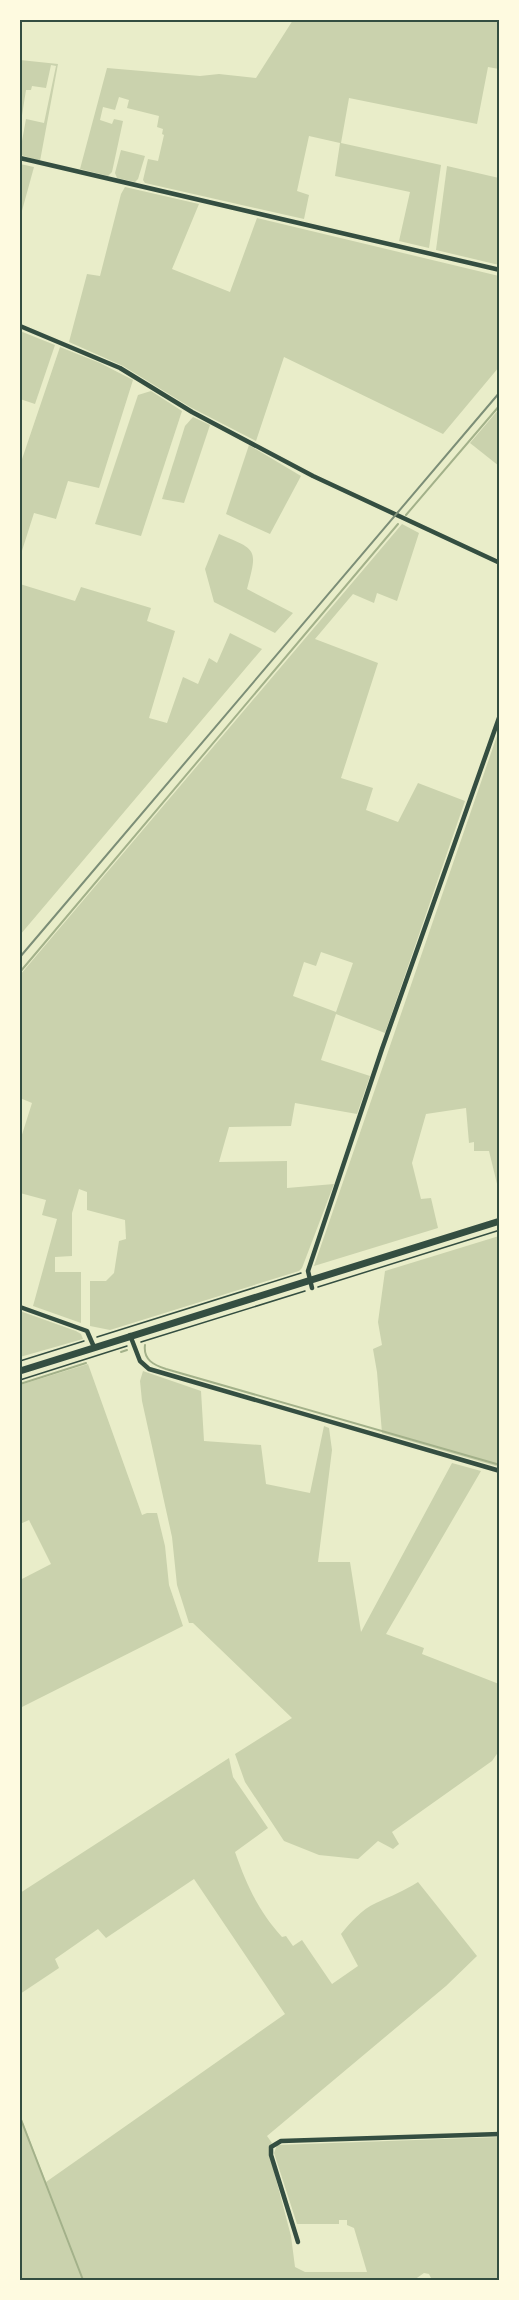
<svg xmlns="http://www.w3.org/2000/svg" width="519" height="2300" font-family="Mulish,sans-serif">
	<rect width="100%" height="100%" fill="#e9edc9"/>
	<g fill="#cad2ad" fill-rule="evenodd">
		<path d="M293 20H499V69L488 67 477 124 349 98 341 143 441 165 429 248 399 241 410 192 335 176 340 143 309 136 297 191 309 195 304 219 145 183 143 180 148 159 158 161 164 135 162 134 163 129 157 127 159 116 127 108 129 100 119 97 115 110 103 107 100 120 112 124 114 119 123 121 112 172 108 176 80 169 107 68 200 76 219 74 256 78Z"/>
		<path d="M20 60 58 64 40 161 21 155 20 152 26 119 44 123 56 66 51 65 46 88 32 86 31 90H26L20 128Z"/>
		<path d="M121 150 145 156 138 179 135 182 117 178 115 173Z"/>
		<path d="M20 164 34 167 20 218Z"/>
		<path d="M447 166 499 178V265L436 250Z"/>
		<path d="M125 187 199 204 172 269 230 292 257 218 499 276V367L443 434 284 357 256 441 190 407 123 366 69 342 87 274 100 276 121 194Z"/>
		<path d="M20 331 55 345 35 404 20 399Z"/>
		<path d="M60 347 100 363 133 380 99 488 68 481 56 519 34 513 20 557V465Z"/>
		<path d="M151 391 182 411 141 536 95 524 138 395Z"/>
		<path d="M499 409V466L470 443Z"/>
		<path d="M193 417 210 425 184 503 162 499 185 426Z"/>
		<path d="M249 445 301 476 270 534 226 514Z"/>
		<path d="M402 524 419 533 397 601 377 593 374 603 353 594 315 639 378 663 341 778 373 788 366 810 398 822 418 783 465 801 385 1033 336 1014 321 1060 370 1076 357 1114 295 1103 291 1126 229 1127 219 1162 287 1161V1188L334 1184 302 1268 299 1271 110 1330 90 1326V1281H106L114 1273 119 1241 126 1239 125 1220 87 1210V1192L79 1189 72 1213V1256L55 1257V1272H81V1323L33 1306 57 1219 42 1215 46 1200 20 1193V1141L32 1103 20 1098V975ZM321 952 353 963 336 1012 293 996 304 962 316 966Z"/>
		<path d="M219 534C257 550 258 548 247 589L293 613 275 633 214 602 205 569Z"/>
		<path d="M20 584 75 601 81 587 151 608 147 621 175 631 149 718 167 723 183 677 198 684 209 658 217 663 230 633 262 649 20 935Z"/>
		<path d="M499 730V1192L489 1151H474V1142L469 1143 466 1108 426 1114 412 1163 421 1199 431 1198 438 1228 314 1266Z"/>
		<path d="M499 1236H500L499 1467 382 1433 377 1372 373 1349 382 1345 378 1322 385 1271Z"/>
		<path d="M20 1311 76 1331 81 1334 83 1339 20 1357Z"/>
		<path d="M88 1364 142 1515 147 1513H157L165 1546 169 1585 183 1626 20 1708V1580L51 1564 29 1520 20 1524V1385Z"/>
		<path d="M143 1371 201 1391 204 1441 261 1445 266 1484 310 1493 324 1426 329 1428 332 1450 318 1562H350L361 1632 452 1463 481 1471 386 1634 424 1648 422 1654 499 1684V1751L492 1761 392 1832 399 1844 393 1849 378 1841 358 1859 319 1855 284 1841 245 1782 235 1754 292 1718 193 1623H189L177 1585 172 1537 142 1401 140 1381Z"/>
		<path d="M229 1758 233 1777 268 1828 235 1852C247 1886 258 1910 282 1937L286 1936 293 1946 302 1940 332 1984 358 1966 341 1934C351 1922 361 1910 376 1903 391 1896 404 1891 418 1882L477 1956 446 1986 267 2136 272 2143 269 2147 271 2160 291 2236 295 2267 305 2272H367L354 2228 347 2225V2220H339V2224H297L274 2153 277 2145 499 2137V2280H432L429 2274 424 2273 414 2280H20V2117H21L46 2182 285 2014 194 1879 106 1938 98 1929 55 1959 59 1968 20 1994V1893Z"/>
	</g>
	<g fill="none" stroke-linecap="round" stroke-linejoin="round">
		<g stroke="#a3b18a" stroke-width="2">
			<path d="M406 515 500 405"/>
			<path d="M20 972 398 524"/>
			<path d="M145 1345C143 1360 154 1365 166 1369L500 1465"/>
			<path d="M121 1352 127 1350"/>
			<path d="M20 1384 86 1363"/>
			<path d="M20 2117 83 2280"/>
		</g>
		<g stroke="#344e41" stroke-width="1.5">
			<path d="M318 1287 500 1230"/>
			<path d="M97 1337 301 1273"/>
			<path d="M141 1342 305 1291"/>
			<path d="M20 1361 84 1341"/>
			<path d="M20 1380 127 1346"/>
		</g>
		<g stroke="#344e41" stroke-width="4.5">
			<path d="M20 158 500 270"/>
			<path d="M20 326 120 368 192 412 313 476 500 563"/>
			<path d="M312 1288 308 1271 382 1049 500 715"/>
			<path d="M20 1307 87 1331 94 1347"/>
			<path d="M130 1335 140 1361 149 1369 500 1471"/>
			<path d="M298 2242 271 2155V2147L281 2141 500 2134"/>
		</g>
		<path stroke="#344e41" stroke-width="7" d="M20 1371 500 1221"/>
		<path stroke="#7c8e77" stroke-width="2" d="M20 957 500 392"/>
	</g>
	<rect width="519" height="2300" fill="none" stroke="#fefae0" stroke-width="42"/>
	<rect x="21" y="21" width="477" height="2258" fill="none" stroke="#344e41" stroke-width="2"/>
</svg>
